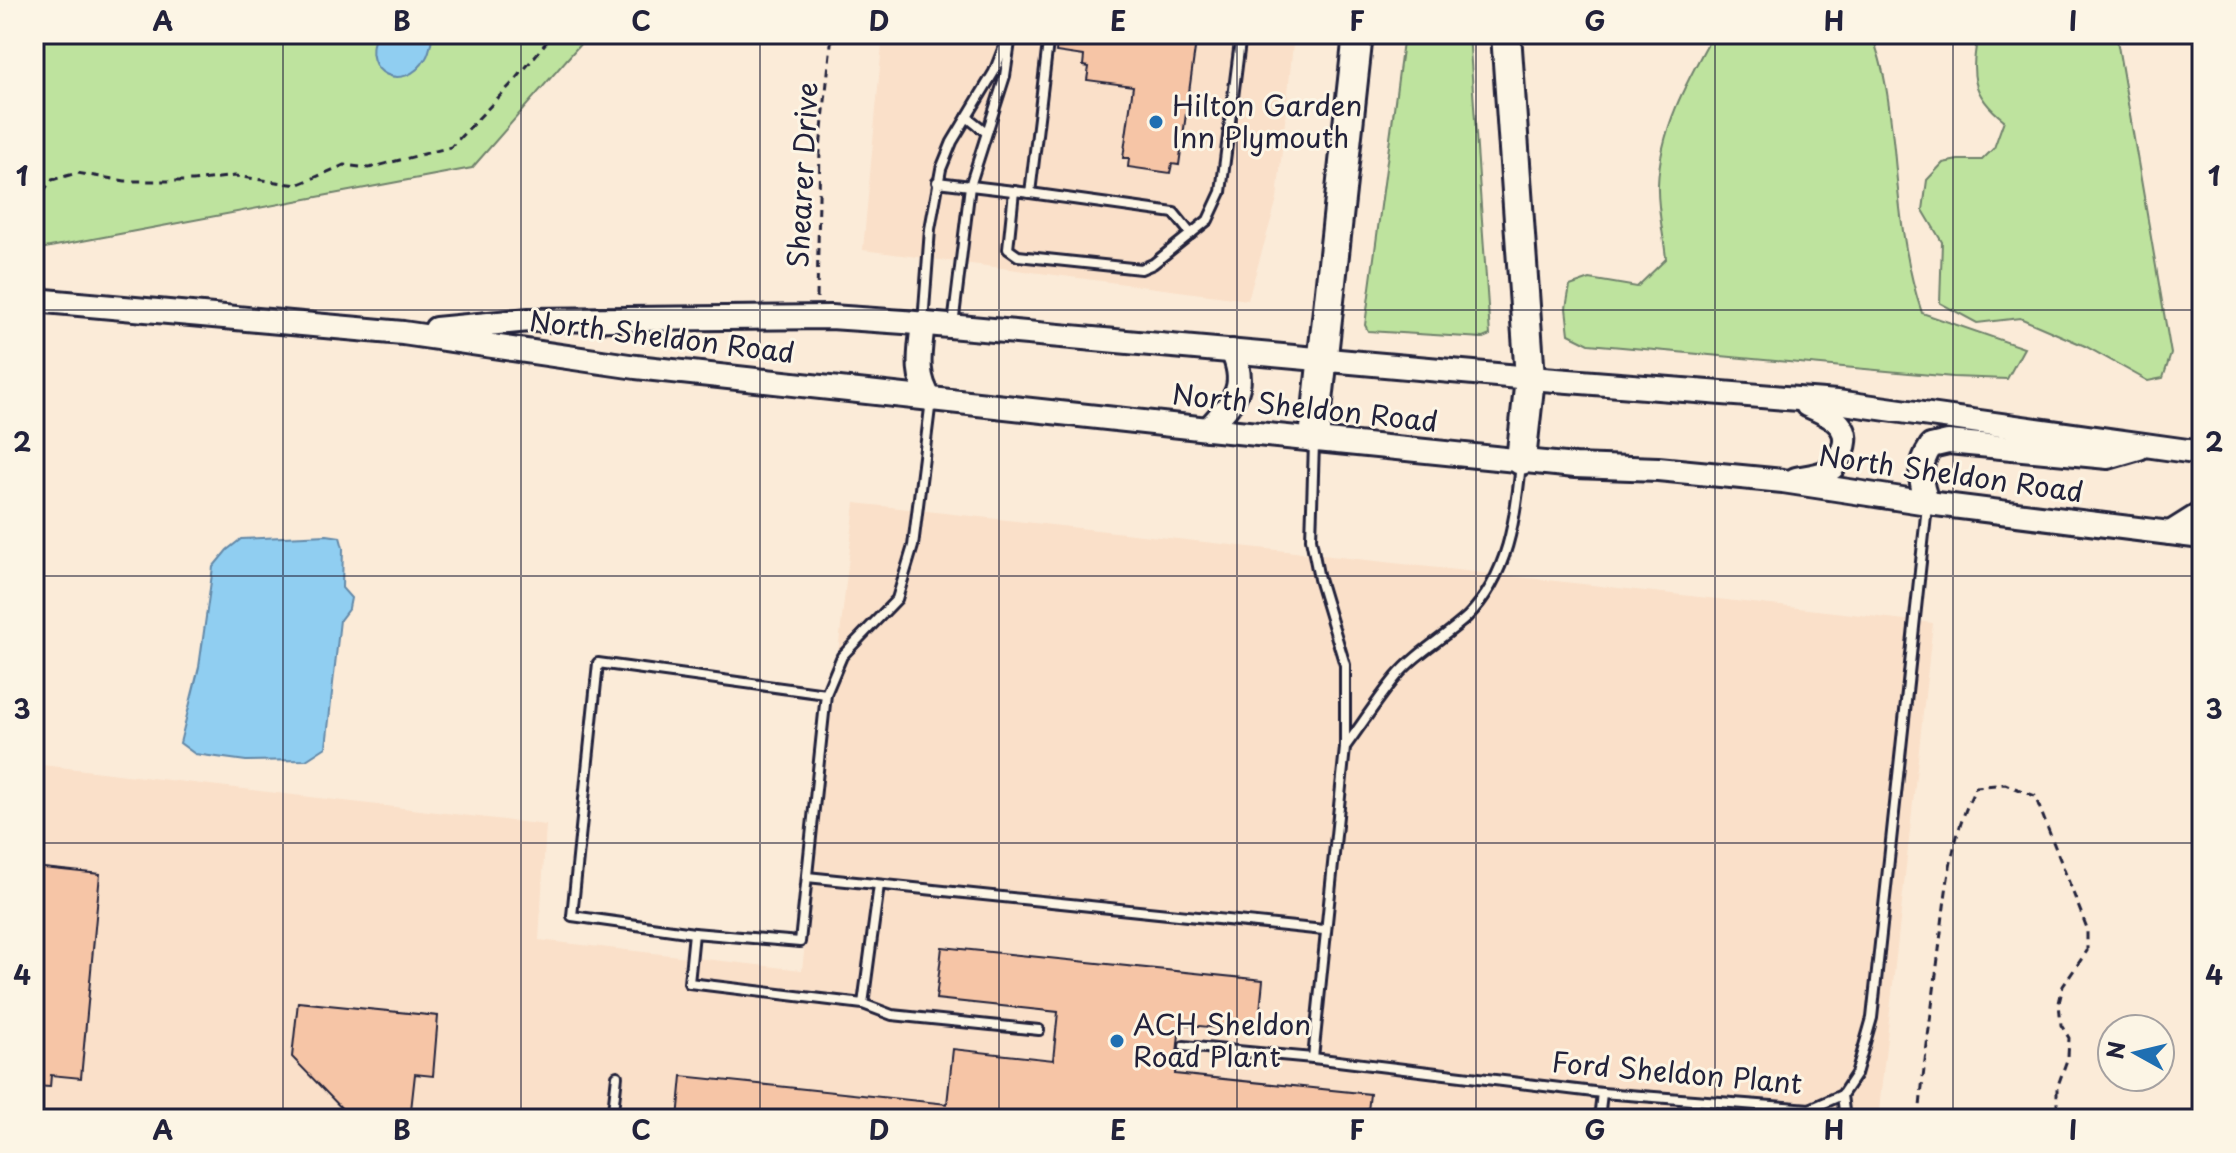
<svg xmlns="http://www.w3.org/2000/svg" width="2236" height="1153" font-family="'Playpen Sans',sans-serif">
	<rect width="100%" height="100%" fill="#fbebd8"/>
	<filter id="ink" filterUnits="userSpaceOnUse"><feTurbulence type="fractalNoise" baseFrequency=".0125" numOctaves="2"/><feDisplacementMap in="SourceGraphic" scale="16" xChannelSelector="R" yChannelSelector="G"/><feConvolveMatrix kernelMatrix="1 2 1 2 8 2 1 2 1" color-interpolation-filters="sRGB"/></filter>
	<g filter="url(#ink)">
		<g fill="#fae0c9">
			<path d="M883 34H1294L1277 199 1248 300 863 250Z"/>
			<path d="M855 503 1933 623 1878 1119H34V764L546 825 539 940 802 970Z"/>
		</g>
		<g fill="#bee39e" stroke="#70826c" stroke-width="2">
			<path d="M34 34H589L472 168 34 250Z"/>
			<path d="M1404 34H1469L1490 335 1483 338 1368 331 1365 325Z"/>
			<path d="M1713 34H1871C1886 69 1890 111 1894 149 1899 204 1904 260 1922 313L2024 348 2007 379 1953 377 1589 344 1569 334 1566 308 1570 286 1590 279 1637 287 1666 259C1664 235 1657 209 1658 185 1660 129 1687 81 1713 34Z"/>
			<path d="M1978 34H2116L2171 354 2163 378 2148 381 2085 346 2020 318 1977 323 1940 303 1942 242 1923 210 1927 180 1943 163 1958 160H1982L1994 148 2004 120C1970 94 1971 74 1978 34Z"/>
		</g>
		<g fill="#90cef1" stroke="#6489a8" stroke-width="2">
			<path d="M376 34H433C431 42 430 52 426 58 404 95 359 73 376 34Z"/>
			<path d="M327 535 340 537 343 548 342 588 351 598 349 608 340 620 326 747 306 760 246 761 195 754 180 743 199 667 213 567 227 550 241 539Z"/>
		</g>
		<g fill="#f6c5a6" stroke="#22223b" stroke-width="2">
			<path d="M1086 34H1197L1179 165 1172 164 1170 173 1128 167 1129 158H1123L1133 86 1087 80 1089 67 1083 66 1084 56 1056 52 1058 35 1086 39Z"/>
			<path d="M34 867 100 874 81 1078 51 1075 50 1087 34 1086Z"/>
			<path d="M942 947 1263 980 1258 1032 1180 1024 1175 1074 1370 1094 1367 1119H678L682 1076 947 1104 953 1049 1053 1060 1058 1012 936 999Z"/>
			<path d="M298 1002 438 1016 433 1076 415 1074 410 1119H352L292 1057Z"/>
		</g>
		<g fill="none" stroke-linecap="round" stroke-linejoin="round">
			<defs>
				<g id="lane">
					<path d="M967 117 986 132"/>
					<path d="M937 182 1030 193 1049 34"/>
					<path d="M1014 191 1008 249 1018 256 1141 269 1153 264 1208 220 1221 192 1241 34"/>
					<path d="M1030 193 1174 213 1191 234"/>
					<path d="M923 323 930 229 941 169 952 142 994 72 1009 34"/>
					<path d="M953 325 970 186 1005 76 1010 42"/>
					<path d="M1314 443 1311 539 1319 579 1345 665V748L1313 1058 1602 1093 1810 1109 1842 1095 1856 1074 1872 1018 1927 506"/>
					<path d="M1345 747C1362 724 1378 699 1396 677 1416 653 1444 638 1467 617 1508 577 1516 517 1521 463"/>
					<path d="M807 877 1324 930"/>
					<path d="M879 885 863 1004 689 983 694 933 800 942 826 694 842 656 897 599 913 546 931 400"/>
					<path d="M694 933 572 916 598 663 826 694"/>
					<path d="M863 1004 892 1015 1039 1030"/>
					<path d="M1184 1046 1313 1058"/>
					<path d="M1842 1095 1845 1119"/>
					<path d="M612 1119 617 1076"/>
					<path d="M1599 1119 1602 1093"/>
				</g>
				<g id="secondary">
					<path d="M34 300 403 333 636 367 1208 429 1575 466 1658 469 1783 481 1928 503 2202 537"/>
					<path d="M923 323C920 351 914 376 931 400"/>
					<path d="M436 329 529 320 831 317 904 322 1530 378 1837 402 2202 453"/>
					<path d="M1208 429C1233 401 1249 389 1232 351"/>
					<path d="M1796 479C1806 477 1819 476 1828 471 1836 466 1840 459 1843 450 1853 424 1826 413 1807 405"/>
					<path d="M1928 503C1919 482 1918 465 1931 446L1948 442 2108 457 2139 448"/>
					<path d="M2170 533 2202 513"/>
				</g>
				<g id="highway">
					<path d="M1506 34 1530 378 1521 460"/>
					<path d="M1314 438 1358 34"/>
				</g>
			</defs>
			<use href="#lane" stroke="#22223b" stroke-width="14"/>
			<use href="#secondary" stroke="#22223b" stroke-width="28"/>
			<use href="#highway" stroke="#22223b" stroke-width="34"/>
			<g stroke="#22223b" stroke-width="3" stroke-dasharray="8 6" stroke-linecap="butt">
				<path d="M34 203 52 180 77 173 125 181H193L235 176 297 185 344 165 369 168 451 147 518 77 553 34"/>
				<path d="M817 298 820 149 832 34"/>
				<path d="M1919 1119C1923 1068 1931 1017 1937 966 1945 905 1947 843 1976 787L2005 784 2035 796 2087 928V951L2063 986 2059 1003 2061 1025 2069 1038 2068 1057 2057 1088V1119"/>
			</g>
			<use href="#lane" stroke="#fcf5e5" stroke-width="8"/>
			<use href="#secondary" stroke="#fcf5e5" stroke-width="22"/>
			<use href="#highway" stroke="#fcf5e5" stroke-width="28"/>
		</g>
	</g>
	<path fill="none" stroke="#22223b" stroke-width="2" stroke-opacity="0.55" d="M283 34V1119M521 34V1119M760 34V1119M999 34V1119M1237 34V1119M1476 34V1119M1715 34V1119M1953 34V1119M34 310H2202M34 576H2202M34 843H2202"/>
	<g fill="#1f6fb2" stroke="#fcf5e5" stroke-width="3">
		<circle cx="1156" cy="122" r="8"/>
		<circle cx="1117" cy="1041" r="8"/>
	</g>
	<g text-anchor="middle" stroke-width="6" stroke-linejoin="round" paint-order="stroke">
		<g font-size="28" fill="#22223b" stroke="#fcf5e5" text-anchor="start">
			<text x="1172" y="116">Hilton Garden<tspan x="1172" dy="32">Inn Plymouth</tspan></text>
			<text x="1133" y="1035">ACH Sheldon<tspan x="1133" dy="32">Road Plant</tspan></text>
		</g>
		<g font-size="28" fill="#22223b" stroke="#fcf5e5">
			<text transform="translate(803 175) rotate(-87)" y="10">Shearer Drive</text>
			<text transform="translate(662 337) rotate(7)" y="10">North Sheldon Road</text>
			<text transform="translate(1305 408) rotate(6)" y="10">North Sheldon Road</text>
			<text transform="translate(1951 474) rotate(8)" y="10">North Sheldon Road</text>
			<text transform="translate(1677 1073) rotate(5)" y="10">Ford Sheldon Plant</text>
		</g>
	</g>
	<rect width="2236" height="1153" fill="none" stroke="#fcf5e5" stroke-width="88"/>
	<g transform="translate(2136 1053) rotate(278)"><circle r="38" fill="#fcf5e5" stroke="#a5a1a1" stroke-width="2"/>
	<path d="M0-6L14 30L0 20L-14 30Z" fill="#1f6fb2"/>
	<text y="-12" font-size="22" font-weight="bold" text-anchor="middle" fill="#22223b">N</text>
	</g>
	<rect x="44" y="44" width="2148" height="1065" fill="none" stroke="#22223b" stroke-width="3"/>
	<g font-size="26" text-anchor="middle" font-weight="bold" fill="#22223b">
		<text x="163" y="31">A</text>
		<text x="402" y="31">B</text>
		<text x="641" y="31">C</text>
		<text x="879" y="31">D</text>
		<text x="1118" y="31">E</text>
		<text x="1357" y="31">F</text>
		<text x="1595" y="31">G</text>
		<text x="1834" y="31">H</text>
		<text x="2073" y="31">I</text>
		<text x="22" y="186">1</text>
		<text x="2214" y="186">1</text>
		<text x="22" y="452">2</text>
		<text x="2214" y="452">2</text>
		<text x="22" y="719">3</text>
		<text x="2214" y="719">3</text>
		<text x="22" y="985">4</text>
		<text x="2214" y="985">4</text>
		<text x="163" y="1140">A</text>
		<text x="402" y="1140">B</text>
		<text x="641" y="1140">C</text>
		<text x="879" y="1140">D</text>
		<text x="1118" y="1140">E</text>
		<text x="1357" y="1140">F</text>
		<text x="1595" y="1140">G</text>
		<text x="1834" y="1140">H</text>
		<text x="2073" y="1140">I</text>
	</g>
</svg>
